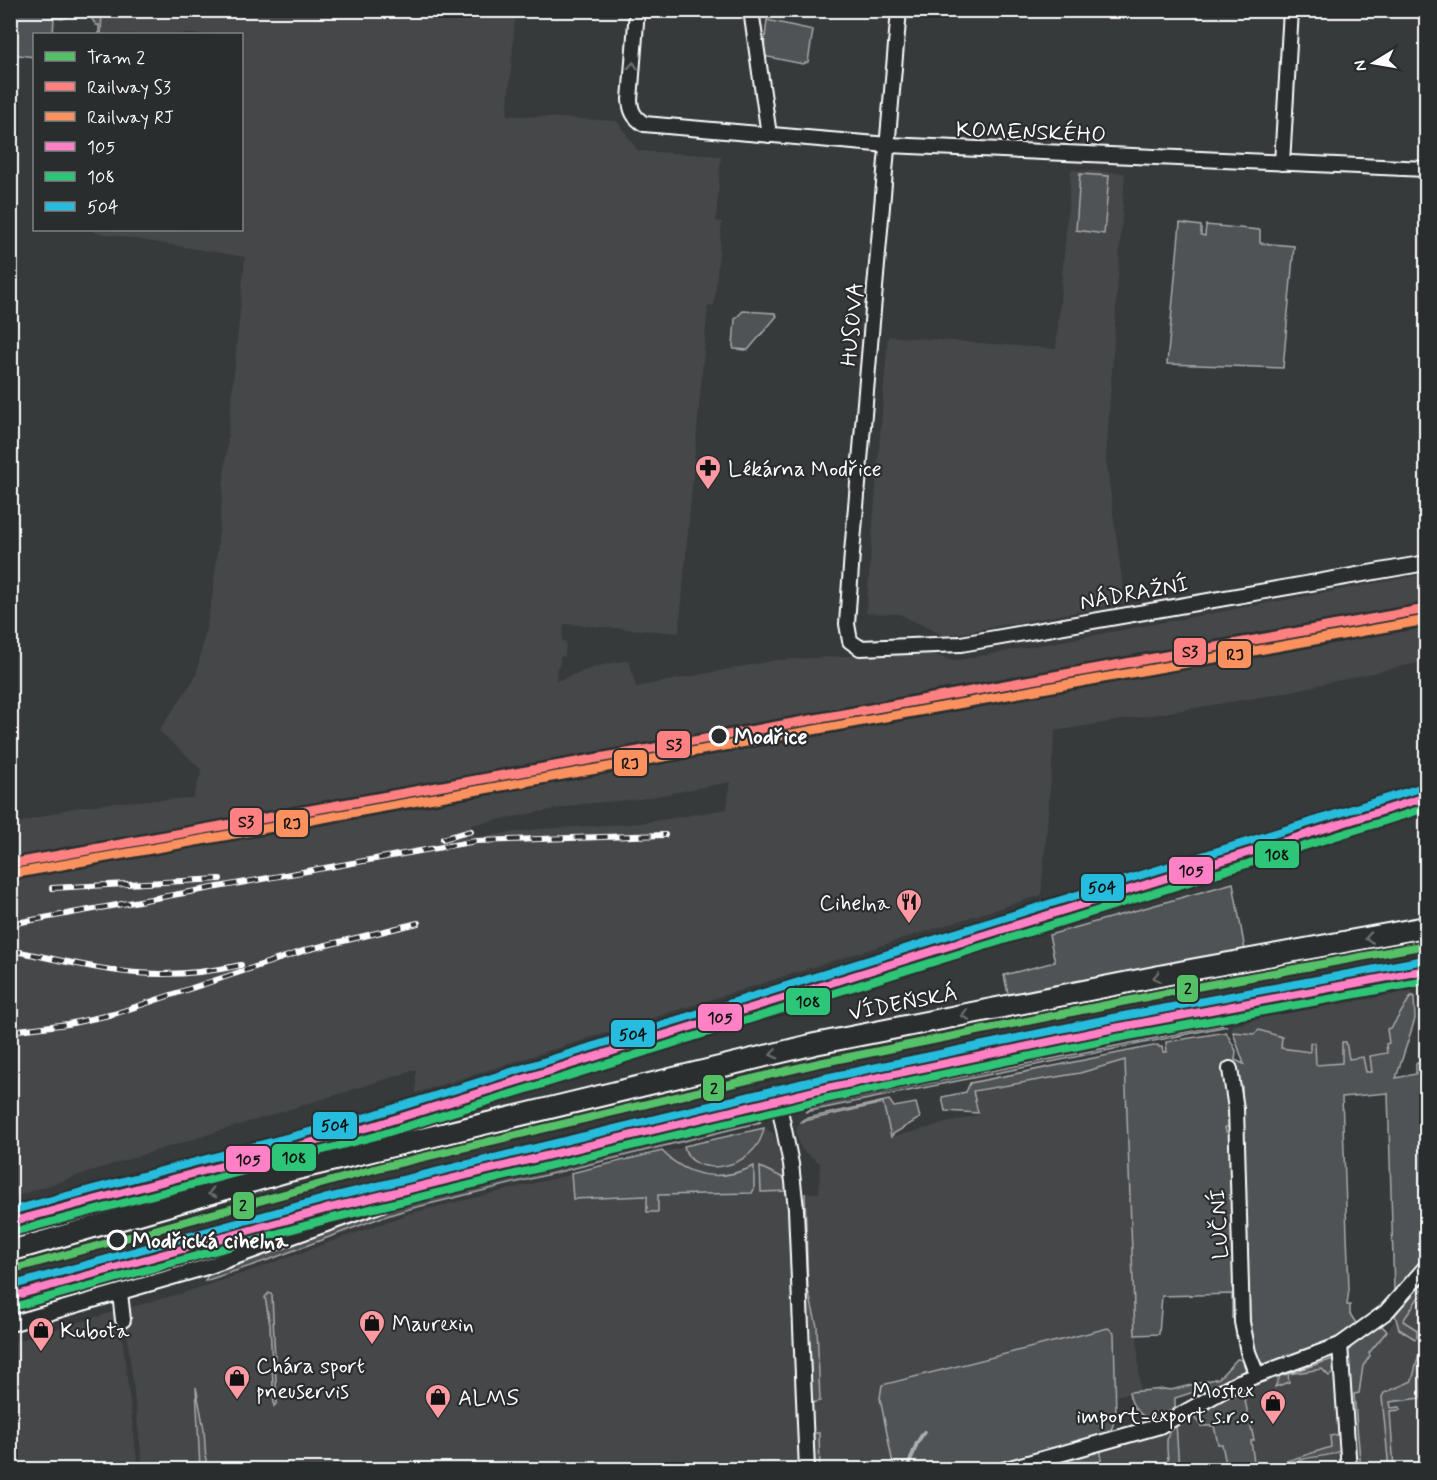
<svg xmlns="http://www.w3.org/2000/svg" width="1437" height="1480" font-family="Mynerve,sans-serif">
	<rect width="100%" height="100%" fill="#373a3b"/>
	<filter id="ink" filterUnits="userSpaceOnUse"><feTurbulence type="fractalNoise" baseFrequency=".0167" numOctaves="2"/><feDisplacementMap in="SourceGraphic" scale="12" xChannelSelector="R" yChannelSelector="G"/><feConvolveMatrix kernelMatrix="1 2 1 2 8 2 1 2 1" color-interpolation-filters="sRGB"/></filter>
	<g filter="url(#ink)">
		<g fill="#444748" fill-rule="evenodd">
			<path d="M102 11H516L507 115 617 121 638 151 721 156 716 221 722 222 714 306H708L679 633 564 624 562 641 566 642 565 657 561 656 559 667H557L556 681 598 666 629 660 636 687 776 660 927 652 953 661 1426 574V661L1273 695 1055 731 1041 895 416 1093V1070L110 1165 11 1198V838L16 836 15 824 72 808 121 802 193 798 202 770 159 731 196 676 213 594 245 257 93 232V230H242V34H101ZM730 782 727 809 642 823 539 829 476 837H474L471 825 582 804 641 799Z"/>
			<path d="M1071 170 1125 173 1106 459 1125 603 944 636 899 614 866 613 888 336 1056 349Z"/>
			<path d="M1412 991 1415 1001 1393 1090 1245 1064 1231 1026 1262 1018Z"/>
			<path d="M1125 1060 1135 1335H1137L1140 1391 1116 1396 1096 1332 882 1385 880 1398 894 1469H820L819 1434 812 1433 811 1403 820 1400 817 1326 808 1290 806 1193H819L820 1163 803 1151 799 1145 796 1131 800 1122 883 1103 892 1137 978 1115 973 1091 1079 1073Z"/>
			<path d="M764 1128 773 1133 777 1143 790 1191 803 1469H143L124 1309 183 1293 247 1272 411 1213Z"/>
			<path d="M1426 1289V1469H1361L1352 1375 1397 1318 1421 1291 1423 1293Z"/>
			<path d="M119 1310 138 1469 11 1470V1343Z"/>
			<path d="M1332 1355 1336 1359 1345 1469H1179L1176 1423 1242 1388Z"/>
			<path d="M1171 1427 1167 1436 1169 1469 1023 1470Z"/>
		</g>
		<g fill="#505354" stroke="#a8a9aa" stroke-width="1.5">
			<path d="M11 10 102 11 101 34H99V25H96L90 16 75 14 62 19 54 18 53 34H34V57L11 54Z"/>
			<path d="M767 20 813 30 808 62 803 64 763 56Z"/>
			<path d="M1080 174 1109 176 1104 234 1076 230Z"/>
			<path d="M1180 223 1201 226V235L1205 236 1206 225 1260 230V243L1294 246 1283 368 1167 364Z"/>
			<path d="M743 311 775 313 777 316 748 350 734 349 733 346 735 319Z"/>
			<path d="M1233 883 1245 950 1008 994 1004 975 1055 962 1049 935Z"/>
			<path d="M1411 996H1414L1415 1019 1396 1078 1416 1074V1063L1426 1064V1253L1421 1251V1262L1397 1292 1394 1291 1388 1093 1342 1097 1349 1289 1347 1305H1350V1314L1358 1326C1338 1343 1293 1358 1267 1366L1259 1361 1249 1329 1240 1214 1239 1111H1243L1242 1086 1236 1083 1235 1069 1228 1070 1233 1127H1225L1226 1132H1233C1233 1160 1234 1189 1235 1217 1237 1248 1247 1290 1232 1319V1294L1162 1296 1159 1334 1135 1335 1125 1060 1080 1073 973 1091 978 1113 945 1111 942 1097 966 1092 970 1083 1158 1045 1159 1047H1162L1163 1052H1167L1166 1042 1226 1032 1236 1051 1235 1060 1244 1064 1233 1032 1254 1034 1259 1030 1282 1037 1281 1048 1310 1052V1043H1315L1316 1065 1342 1063V1042H1346L1349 1059 1363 1057 1366 1072H1372L1370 1056 1387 1053 1386 1044 1389 1043 1387 1029 1392 1027Z"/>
			<path d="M1221 1025 1227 1026 805 1112 819 1105Z"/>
			<path d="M889 1100 894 1107 916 1103 920 1118 893 1134 891 1137 883 1103 800 1122 804 1119Z"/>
			<path d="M753 1120 761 1122 409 1209 377 1219 271 1259 205 1281 209 1273 375 1212 424 1198 732 1123Z"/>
			<path d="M764 1128C757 1171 690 1180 684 1146Z"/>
			<path d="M662 1151C688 1178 721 1182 754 1166V1189L752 1193 658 1195V1212H647V1196L573 1199 571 1173Z"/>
			<path d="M760 1167 784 1178 790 1191 761 1192Z"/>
			<path d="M805 1193 808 1290 817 1326 820 1401 811 1403 812 1433H819L820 1469H812L806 1271 800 1203H805Z"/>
			<path d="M248 1243 249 1245 216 1258 11 1317V1310Z"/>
			<path d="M1426 1276V1286L1419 1293 1420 1295 1403 1321 1417 1330V1337L1415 1339 1399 1329 1395 1315Z"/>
			<path d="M269 1293 272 1295 277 1403 274 1406 270 1325 265 1297Z"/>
			<path d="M1381 1325 1387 1331 1369 1353 1370 1356 1363 1366 1359 1393 1354 1394 1361 1469H1352L1346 1357 1352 1345Z"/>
			<path d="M1108 1328 1114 1333 1116 1415 1112 1428 1106 1434 975 1469H894L880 1398 882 1385Z"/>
			<path d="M1419 1354 1420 1398 1390 1402 1391 1408 1400 1407V1410L1390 1411 1394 1469H1389L1382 1397 1384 1393 1412 1381Z"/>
			<path d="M1237 1359 1246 1360V1369L1244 1372 1212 1391 1206 1388 1175 1398V1411C1169 1414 1162 1419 1156 1419 1141 1420 1131 1406 1129 1392L1164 1389 1171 1390 1219 1378Z"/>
			<path d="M1333 1359 1335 1372 1329 1376 1322 1369 1288 1374 1289 1382 1275 1387 1280 1376Z"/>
			<path d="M196 1387 204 1429 206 1462 209 1468 212 1469H200Z"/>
			<path d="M1242 1388 1254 1440 1251 1441 1255 1469H1227L1222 1444H1218L1214 1426H1201L1192 1415 1207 1407 1210 1409 1211 1405Z"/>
			<path d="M1176 1423 1179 1469H1169C1168 1454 1162 1434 1176 1423Z"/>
			<path d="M1341 1434V1450C1331 1457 1316 1456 1304 1459 1288 1463 1275 1469 1258 1470L1331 1447 1330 1436Z"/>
			<path d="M1101 1449V1461L1063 1469 1037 1470 1042 1466Z"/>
		</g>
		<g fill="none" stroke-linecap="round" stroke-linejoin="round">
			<path stroke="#adaeaf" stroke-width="4" d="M907 1470 917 1443 924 1432"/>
			<defs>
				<g id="minor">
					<path d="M637 10 630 100C631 112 634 117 644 124L888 145 1426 169"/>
					<path d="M751 10 769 135"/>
					<path d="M899 10 852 553 847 624 850 641 860 648 961 644 1426 563"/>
					<path d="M1282 163 1291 10"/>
					<path d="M1230 1069 1236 1109 1242 1322 1248 1352 1257 1375"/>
					<path d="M778 1100 791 1164 796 1209 807 1470"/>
					<path d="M10 1222 373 1126 1426 797"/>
					<path d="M120 1293 123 1320"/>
					<path d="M10 1324 210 1266 382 1204"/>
					<path d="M1340 1345 1349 1470"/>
					<path d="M1003 1470 1160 1426 1239 1382 1340 1345 1386 1312 1426 1267"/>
				</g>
				<g id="highway">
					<path d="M10 1251 289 1171 815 1044 1185 971 1426 927"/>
					<path d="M10 1297 326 1209 827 1088 1115 1028 1426 970"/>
				</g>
			</defs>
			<use href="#minor" stroke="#fff" stroke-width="18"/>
			<use href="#highway" stroke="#fff" stroke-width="24"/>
			<use href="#minor" stroke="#2a2d2e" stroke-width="14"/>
			<use href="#highway" stroke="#2a2d2e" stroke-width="20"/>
			<defs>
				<g id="rail">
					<path d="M443 839 471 831"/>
					<path d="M52 888 220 879"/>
					<path d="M10 924 476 841 665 835"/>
					<path d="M10 950C42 956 73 964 105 969 151 977 196 975 241 965"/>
					<path d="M10 1031 68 1024 114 1014 306 950 418 923"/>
				</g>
			</defs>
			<use href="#rail" stroke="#fff" stroke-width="6"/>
			<use href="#rail" stroke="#2a2d2e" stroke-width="4" stroke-dasharray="11" stroke-linecap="butt"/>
			<defs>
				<g id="bus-1">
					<path d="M10 1222 373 1126 1426 797"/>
					<path d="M10 1297 326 1209 827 1088 1115 1028 1426 970"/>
				</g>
				<g id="bus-2">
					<path d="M13 1232 376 1136 1426 808"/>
					<path d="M13 1307 329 1219 829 1098 1117 1038 1426 981"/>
				</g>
				<g id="bus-3">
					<path d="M10 1211 370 1116 1423 787"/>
					<path d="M10 1286 324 1199 825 1078 1113 1018 1424 960"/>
				</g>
			</defs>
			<use href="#bus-1" stroke="#2a2d2e" stroke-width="12"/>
			<use href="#bus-2" stroke="#2a2d2e" stroke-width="12"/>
			<use href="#bus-3" stroke="#2a2d2e" stroke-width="12"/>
			<use href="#bus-1" stroke="#ff80c5" stroke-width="8"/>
			<use href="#bus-2" stroke="#2dc577" stroke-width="8"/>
			<use href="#bus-3" stroke="#26bcdd" stroke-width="8"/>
			<defs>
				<path id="rail-1" d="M10 864 1426 609"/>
				<path id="rail-2" d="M12 874 1426 620"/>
			</defs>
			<use href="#rail-1" stroke="#2a2d2e" stroke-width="14"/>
			<use href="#rail-2" stroke="#2a2d2e" stroke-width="14"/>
			<use href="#rail-1" stroke="#ff8080" stroke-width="9"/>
			<use href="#rail-2" stroke="#fa915f" stroke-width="9"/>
			<defs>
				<path id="tram-1" d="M10 1270 382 1167 819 1063 1191 988 1426 945"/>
			</defs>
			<use href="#tram-1" stroke="#2a2d2e" stroke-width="12"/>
			<use href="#tram-1" stroke="#55c167" stroke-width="8"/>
		</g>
		<defs><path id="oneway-chevron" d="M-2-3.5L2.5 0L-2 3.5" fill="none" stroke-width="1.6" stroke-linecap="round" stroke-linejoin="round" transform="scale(1.5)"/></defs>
		<g stroke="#6a6c6d">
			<use href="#oneway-chevron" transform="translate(633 66) rotate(-86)"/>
			<use href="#oneway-chevron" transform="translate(1369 938) rotate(170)"/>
			<use href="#oneway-chevron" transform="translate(1157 977) rotate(169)"/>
			<use href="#oneway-chevron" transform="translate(965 1015) rotate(169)"/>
			<use href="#oneway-chevron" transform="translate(774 1054) rotate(166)"/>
			<use href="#oneway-chevron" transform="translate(212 1193) rotate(164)"/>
		</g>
	</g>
	<defs>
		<symbol id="pharmacy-pin" viewBox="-11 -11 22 30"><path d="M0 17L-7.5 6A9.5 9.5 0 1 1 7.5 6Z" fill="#ff9aa2" stroke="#2a2d2e"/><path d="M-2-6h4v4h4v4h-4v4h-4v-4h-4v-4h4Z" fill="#111"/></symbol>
		<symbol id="restaurant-pin" viewBox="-11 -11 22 30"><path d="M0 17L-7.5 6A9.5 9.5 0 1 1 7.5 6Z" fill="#ff9aa2" stroke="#2a2d2e"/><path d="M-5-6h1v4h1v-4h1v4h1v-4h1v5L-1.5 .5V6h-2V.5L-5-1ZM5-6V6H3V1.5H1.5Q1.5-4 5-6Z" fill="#111"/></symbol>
		<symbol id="shop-pin" viewBox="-11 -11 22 30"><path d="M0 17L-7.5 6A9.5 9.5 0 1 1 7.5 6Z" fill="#ff9aa2" stroke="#2a2d2e"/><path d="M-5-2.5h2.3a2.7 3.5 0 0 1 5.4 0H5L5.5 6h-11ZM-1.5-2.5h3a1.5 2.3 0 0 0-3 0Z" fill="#111"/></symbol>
	</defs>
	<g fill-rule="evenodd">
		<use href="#pharmacy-pin" x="693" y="453" width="30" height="40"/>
		<use href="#restaurant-pin" x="894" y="887" width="30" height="40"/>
		<use href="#shop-pin" x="357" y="1308" width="30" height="40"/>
		<use href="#shop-pin" x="26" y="1315" width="30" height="40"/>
		<use href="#shop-pin" x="222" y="1363" width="30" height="40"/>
		<use href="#shop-pin" x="423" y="1382" width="30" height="40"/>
		<use href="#shop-pin" x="1258" y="1388" width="30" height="40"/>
	</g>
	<g fill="#2a2d2e" stroke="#fff" stroke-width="3">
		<circle cx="719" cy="736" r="9"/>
		<circle cx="117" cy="1240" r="9"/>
	</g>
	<g text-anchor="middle" stroke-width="4.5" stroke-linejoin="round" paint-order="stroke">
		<g font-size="22" fill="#fff" stroke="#2a2d2e">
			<text transform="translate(1031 131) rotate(2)" y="8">KOMENSKÉHO</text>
			<text transform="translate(851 324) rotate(-85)" y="8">HUSOVA</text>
			<text transform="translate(1134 592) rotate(-10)" y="8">NÁDRAŽNÍ</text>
			<text transform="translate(903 1002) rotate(-11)" y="8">VÍDEŇSKÁ</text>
			<text transform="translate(1218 1224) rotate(-93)" y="8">LUČNÍ</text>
		</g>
		<g font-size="22" fill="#fff" stroke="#2a2d2e" text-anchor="start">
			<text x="728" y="476">Lékárna Modřice</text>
			<text x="890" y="910" text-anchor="end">Cihelna</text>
			<text x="392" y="1331">Maurexin</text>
			<text x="60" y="1338">Kubota</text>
			<text x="256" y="1373">Chára sport<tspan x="256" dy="25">pneuservis</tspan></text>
			<text x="1254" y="1398" text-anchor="end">Mostex<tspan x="1254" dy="25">import-export s.r.o.</tspan></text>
			<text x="458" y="1405">ALMS</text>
		</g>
		<g font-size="22" font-weight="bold" fill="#fff" stroke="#2a2d2e" text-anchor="start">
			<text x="734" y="744">Modřice</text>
			<text x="132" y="1248">Modřická cihelna</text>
		</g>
	</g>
	<g stroke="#2a2d2e" stroke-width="2">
		<rect x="1173" y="637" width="34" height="29" rx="6" fill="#ff8080"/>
		<rect x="1217" y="640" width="35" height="29" rx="6" fill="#fa915f"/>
		<rect x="656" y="730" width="35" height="29" rx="6" fill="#ff8080"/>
		<rect x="613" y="749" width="35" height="28" rx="6" fill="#fa915f"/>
		<rect x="229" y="807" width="34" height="29" rx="6" fill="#ff8080"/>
		<rect x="275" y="809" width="34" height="29" rx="6" fill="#fa915f"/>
		<rect x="1254" y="840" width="46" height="29" rx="6" fill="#2dc577"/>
		<rect x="1168" y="856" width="46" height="29" rx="6" fill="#ff80c5"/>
		<rect x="1080" y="873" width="45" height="29" rx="6" fill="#26bcdd"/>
		<rect x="1176" y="974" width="23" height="29" rx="6" fill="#55c167"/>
		<rect x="785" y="987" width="46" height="29" rx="6" fill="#2dc577"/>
		<rect x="697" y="1003" width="46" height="29" rx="6" fill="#ff80c5"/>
		<rect x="610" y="1019" width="46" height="29" rx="6" fill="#26bcdd"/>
		<rect x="702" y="1074" width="23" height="28" rx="6" fill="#55c167"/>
		<rect x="312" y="1111" width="46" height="29" rx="6" fill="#26bcdd"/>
		<rect x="271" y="1143" width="46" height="29" rx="6" fill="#2dc577"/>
		<rect x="225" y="1145" width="46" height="28" rx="6" fill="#ff80c5"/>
		<rect x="232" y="1191" width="23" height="29" rx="6" fill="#55c167"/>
	</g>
	<g font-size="16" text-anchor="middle" font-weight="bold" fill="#111">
		<text x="1190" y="657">S3</text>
		<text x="1235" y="660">RJ</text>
		<text x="674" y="750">S3</text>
		<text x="630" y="769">RJ</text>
		<text x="246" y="827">S3</text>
		<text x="292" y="829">RJ</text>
		<text x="1277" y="860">108</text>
		<text x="1191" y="876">105</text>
		<text x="1102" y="893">504</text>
		<text x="1188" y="994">2</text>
		<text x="808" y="1007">108</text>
		<text x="720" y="1023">105</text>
		<text x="633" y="1040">504</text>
		<text x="714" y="1094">2</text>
		<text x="335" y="1131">504</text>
		<text x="294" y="1163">108</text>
		<text x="248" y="1165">105</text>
		<text x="243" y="1211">2</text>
	</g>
	<rect width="1437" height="1480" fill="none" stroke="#2a2d2e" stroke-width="36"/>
	<rect x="18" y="18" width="1401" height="1444" fill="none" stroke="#fff" stroke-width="2" filter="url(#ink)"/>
	<rect x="33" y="33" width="210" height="198" fill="#2a2d2e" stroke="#7f8182" stroke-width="1.5"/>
	<rect x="45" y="52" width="30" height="9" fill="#55c167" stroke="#7f8182" stroke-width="1.5"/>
	<text x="87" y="63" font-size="18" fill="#ffffff">Tram 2</text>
	<rect x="45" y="82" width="30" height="9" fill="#ff8080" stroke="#7f8182" stroke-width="1.5"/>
	<text x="87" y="93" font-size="18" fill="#ffffff">Railway S3</text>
	<rect x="45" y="112" width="30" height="9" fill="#fa915f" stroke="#7f8182" stroke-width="1.5"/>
	<text x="87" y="123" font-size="18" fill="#ffffff">Railway RJ</text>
	<rect x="45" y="142" width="30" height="9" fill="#ff80c5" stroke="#7f8182" stroke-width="1.5"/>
	<text x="87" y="153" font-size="18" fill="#ffffff">105</text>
	<rect x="45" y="172" width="30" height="9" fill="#2dc577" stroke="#7f8182" stroke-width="1.5"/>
	<text x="87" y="183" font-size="18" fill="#ffffff">108</text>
	<rect x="45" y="202" width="30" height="9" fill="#26bcdd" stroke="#7f8182" stroke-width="1.5"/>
	<text x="87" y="213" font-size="18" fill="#ffffff">504</text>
	<g transform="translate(1374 63) rotate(259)" stroke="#2a2d2e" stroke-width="4.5" paint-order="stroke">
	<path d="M0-4.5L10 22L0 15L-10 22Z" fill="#ffffff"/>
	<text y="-9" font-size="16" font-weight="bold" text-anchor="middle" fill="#ffffff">N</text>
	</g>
</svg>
